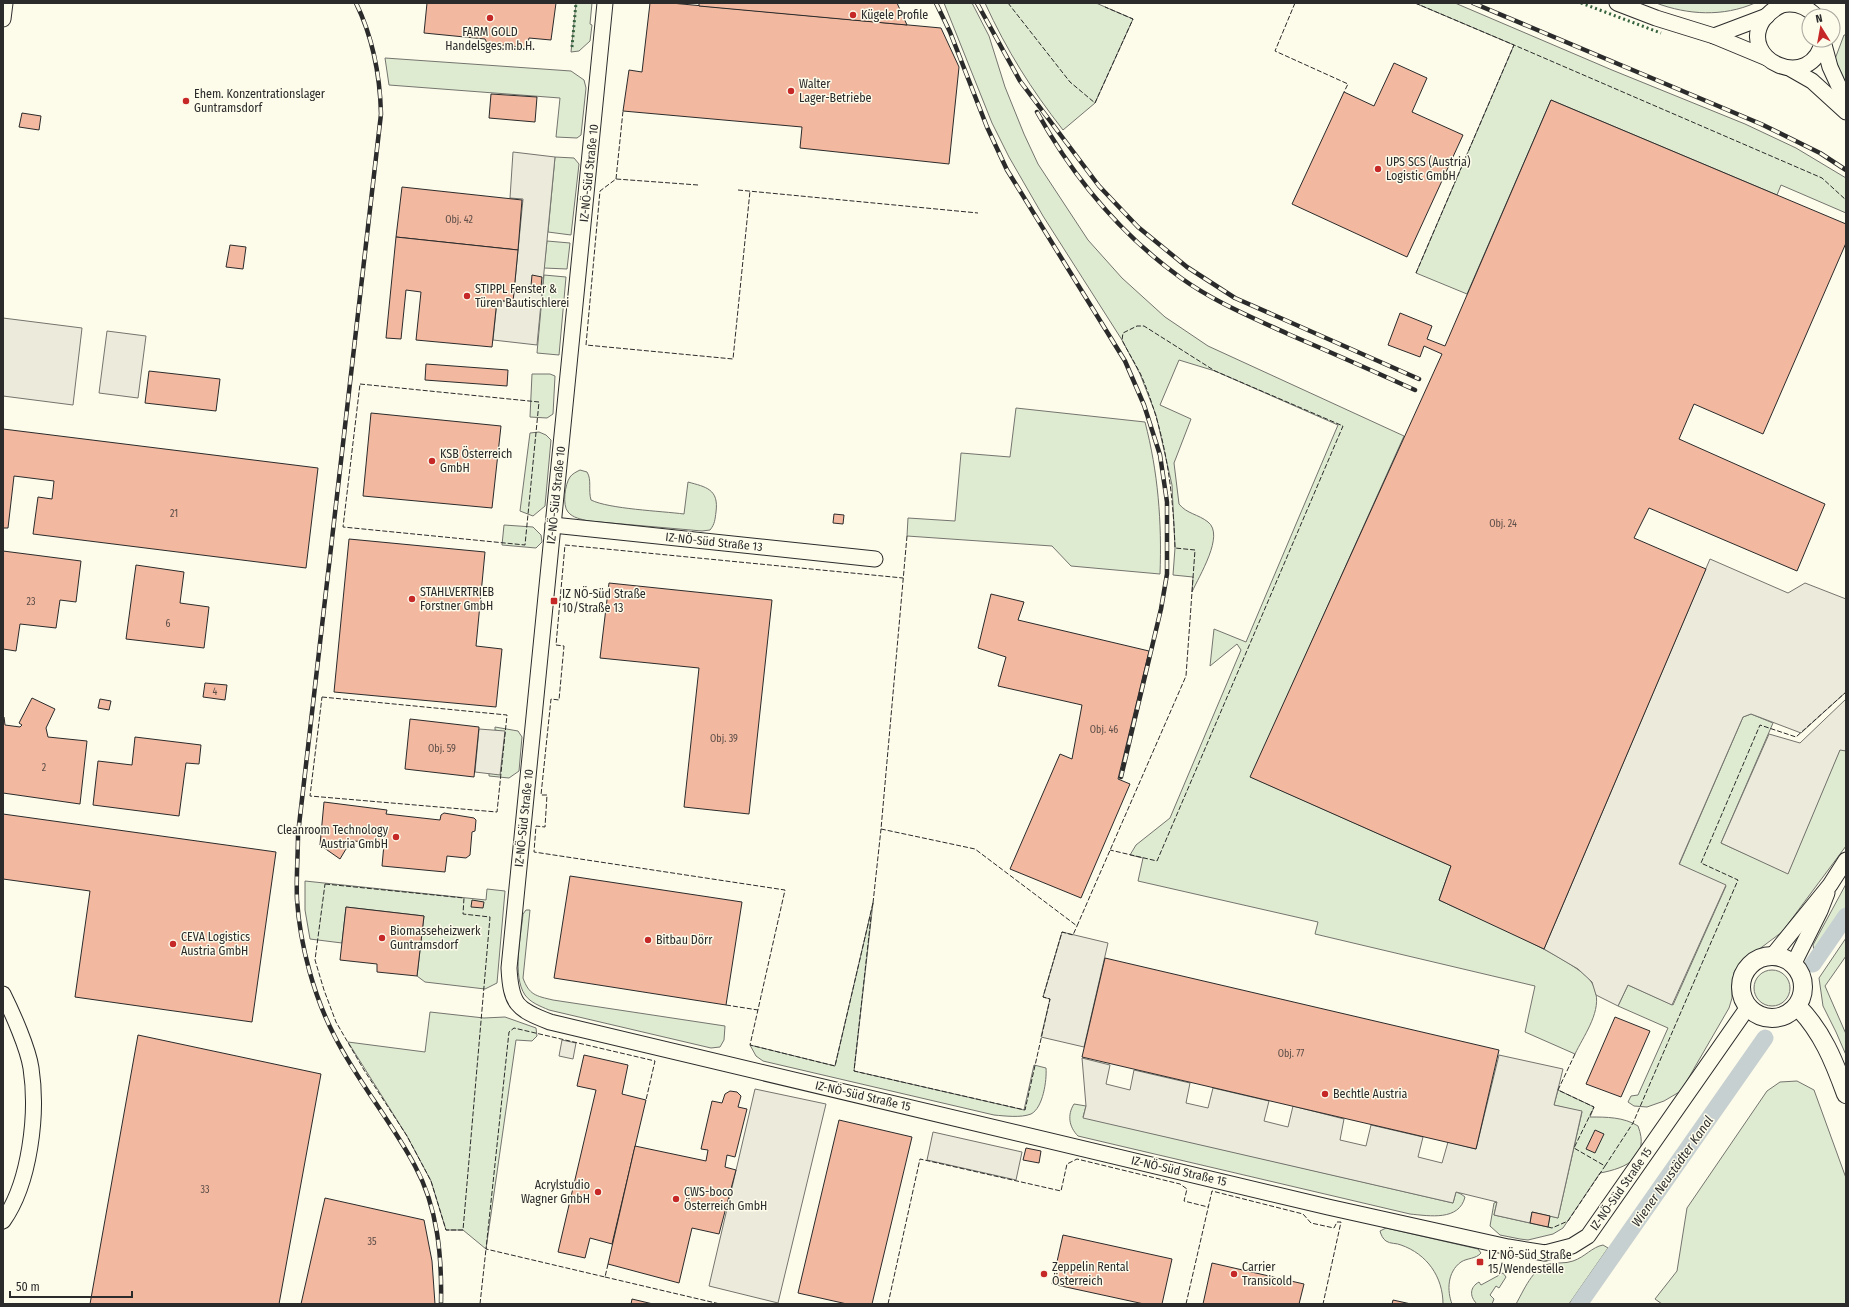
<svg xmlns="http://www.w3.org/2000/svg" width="1849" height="1307" font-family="'Fira Sans Condensed',sans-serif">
	<rect width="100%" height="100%" fill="#fdfbea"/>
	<g fill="#deebd1" stroke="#74746e">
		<path d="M576 3H592L590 24 592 25 590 41 579 51 571 52Z"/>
		<path d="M944 3H972L989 36 1005 87 1024 134 1038 164 1088 240 1122 278 1165 317 1208 346 1404 436 1251 777 1451 866 1439 900C1468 914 1578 959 1592 983 1594 986 1595 991 1596 994 1600 1014 1583 1037 1575 1054L1525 1032 1535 986 1315 934 1318 922 1138 881 1143 858 1130 855 1136 845 1170 818 1241 650 1237 644 1210 666 1214 629 1246 642 1338 425 1215 371 1179 360 1160 405 1191 419 1174 463 1179 504C1187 514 1198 514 1208 522 1225 535 1199 576 1192 592L1193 577 1173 575 1175 548 1172 485 1156 415 1140 374 1122 340 1043 216 1009 157 992 123Z"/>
		<path d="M985 3H1096L1133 19 1095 103 1063 130C1031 89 1007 51 985 3Z"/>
		<path d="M1415 3H1455L1612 70 1745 124 1796 148 1846 178V213L1781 185 1777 195 1551 100 1467 294 1416 273 1514 45Z"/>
		<path d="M1656 3H1755C1723 17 1688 15 1656 3Z"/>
		<path d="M1844 35H1846V85L1835 59Z"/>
		<path d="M385 58 571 71 584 80 586 88 581 135 577 138 556 137 560 98 389 85Z"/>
		<path d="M555 157 574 158 579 164 571 235 548 232Z"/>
		<path d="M547 241 570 243 567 269 544 268Z"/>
		<path d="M544 275 566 277 559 355 537 353Z"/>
		<path d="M532 374H550L555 376 553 414 547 418 530 417Z"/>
		<path d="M1016 408 1145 422C1158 472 1162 522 1160 574L1071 566 1052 546 907 536 908 518 955 521 961 453 1010 457Z"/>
		<path d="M539 432 546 435 551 440 545 506 533 516 520 511 530 433Z"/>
		<path d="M580 470 587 472C592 480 588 490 591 500 609 509 661 511 684 514L688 482C706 487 719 489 716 512 715 519 715 524 710 530L702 531 588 521C581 519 573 518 568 512 562 505 565 484 570 477 572 474 576 472 580 470Z"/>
		<path d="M504 525 533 527 541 535 542 542 536 548 502 545Z"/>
		<path d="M1751 714 1773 723 1721 843 1788 873 1840 749 1846 751V846L1782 932 1742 962 1734 972 1732 986V998L1729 1008 1681 1091 1664 1101 1647 1107 1634 1106 1628 1102 1631 1096 1638 1095 1668 1028 1618 1006 1628 985 1673 1005 1726 886 1679 865 1743 717Z"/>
		<path d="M495 727 518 731 522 737 519 771 509 778 489 776V773L500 774 505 732 495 730Z"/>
		<path d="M305 881 486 900 487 889 505 891 497 983 485 989 425 982 417 976 424 916 346 907 342 943 310 939 305 910Z"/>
		<path d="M1846 884V908L1815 954 1813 945Z"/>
		<path d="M873 903 854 1071 1024 1110 1034 1065 1046 1068C1047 1080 1043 1108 1031 1114 1021 1118 1005 1116 994 1115L763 1061 756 1056 750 1045 835 1066Z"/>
		<path d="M526 910H530L523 978C529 995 536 996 553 1000L725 1026 724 1040 720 1047 711 1048 549 1010C540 1006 531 1003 525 995 512 976 521 936 523 914Z"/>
		<path d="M1846 938V956L1825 986 1846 1034V1055L1836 1032 1823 1006 1819 978Z"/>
		<circle cx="1772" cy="988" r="18"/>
		<path d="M430 1012 484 1018 505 1017 536 1028 537 1036 532 1041 516 1040 486 1249 463 1230H446L431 1181 407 1136 348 1042 425 1052Z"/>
		<path d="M1797 1081 1814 1090 1846 1178V1304H1662L1655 1299 1677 1271 1687 1208 1767 1091 1780 1082Z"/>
		<path d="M1558 1090 1594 1107 1590 1117C1606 1117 1624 1117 1638 1126 1650 1157 1627 1168 1600 1173L1563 1228 1553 1234 1528 1240 1520 1239 1500 1235 1490 1226 1494 1203 1497 1202 1494 1215 1548 1227 1550 1216 1558 1218 1582 1112 1554 1105Z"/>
		<path d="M1074 1104 1086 1106 1083 1117 1453 1203 1456 1192 1461 1194 1465 1197C1459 1221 1430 1216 1410 1214L1078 1136C1069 1127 1067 1115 1074 1104Z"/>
		<path d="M1386 1228 1478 1249 1481 1253C1476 1259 1467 1258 1461 1262 1447 1272 1447 1291 1452 1304H1443C1443 1277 1427 1254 1401 1245 1397 1243 1390 1244 1386 1241 1383 1239 1381 1235 1380 1231Z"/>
		<path d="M1603 1245 1608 1248 1569 1304H1516C1523 1292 1533 1267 1549 1264 1557 1262 1565 1264 1573 1261 1585 1257 1592 1247 1603 1245Z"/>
		<path d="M1503 1273 1506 1277 1499 1288 1496 1286 1490 1295 1494 1299 1492 1304H1477C1469 1296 1470 1287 1479 1282L1481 1285Z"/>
	</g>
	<g fill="#eceadb" stroke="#74746e">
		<path d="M513 152 555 157 537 345 493 340 497 301 513 302 523 199 510 198Z"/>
		<path d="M3 318 82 328 73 405 3 396Z"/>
		<path d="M107 331 146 336 138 398 99 393Z"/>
		<path d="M1710 559 1788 593 1805 583 1846 599V692L1801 733 1751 714 1743 717 1679 864 1726 885 1672 1005 1628 985 1618 1006 1596 995 1592 982 1578 969 1544 949Z"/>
		<path d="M1846 699V751L1840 750 1788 874 1721 843 1769 734 1800 743Z"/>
		<path d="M479 729 505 731 500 775 475 772Z"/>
		<path d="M1062 932 1108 943 1084 1047 1041 1037 1050 999 1043 997Z"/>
		<path d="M562 1040 576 1043 573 1059 559 1056Z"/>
		<path d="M1499 1055 1563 1069 1554 1105 1582 1111 1558 1218 1532 1212 1530 1223 1494 1215 1497 1202 1456 1192 1453 1203 1083 1118 1086 1106 1082 1058 1110 1065 1106 1084 1130 1090 1134 1070 1190 1083 1186 1103 1208 1108 1213 1088 1269 1101 1264 1121 1288 1127 1293 1106 1344 1119 1340 1140 1366 1146 1371 1125 1423 1137 1418 1157 1442 1163 1448 1142 1476 1149Z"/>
		<path d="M755 1089 826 1104 778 1303 709 1286Z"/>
		<path d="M933 1132 1022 1152 1016 1180 927 1160Z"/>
	</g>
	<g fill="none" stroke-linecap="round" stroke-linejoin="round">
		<g stroke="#c7d0d0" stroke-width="17">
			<path d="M1813 964 1846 916"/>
			<path d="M1579 1304 1765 1038"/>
		</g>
	</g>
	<g fill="#f2b8a0" stroke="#2b2b2b">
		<path d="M427 3H556L551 40 529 38 527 48 487 43 485 39 424 33Z"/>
		<path d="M650 3H671L941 28 959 67 949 164 800 148 802 127 623 111 629 70 642 72Z"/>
		<path d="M699 3H897L907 25 699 6Z"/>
		<path d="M1394 63 1427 78 1412 112 1463 135 1407 257 1292 204 1344 92 1374 106Z"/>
		<path d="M491 94 537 97 535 122 489 118Z"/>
		<path d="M1551 100 1846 224V243L1763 434 1694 404 1679 439 1825 504 1797 571 1649 508 1634 538 1706 569 1544 949 1439 900 1451 866 1250 777 1442 354 1424 346 1420 357 1388 345 1400 313 1432 326 1427 339 1445 346Z"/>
		<path d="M22 113 41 116 39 130 19 127Z"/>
		<path d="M402 187 522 200 518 250 396 237Z"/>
		<path d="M396 237 518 250 513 302 497 300 492 347 416 340 421 292 406 290 401 339 386 338Z"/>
		<path d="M230 245 246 247 243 269 226 267Z"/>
		<path d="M532 275 542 277 541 287 531 286Z"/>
		<path d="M426 364 508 370 507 386 425 380Z"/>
		<path d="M149 371 220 379 216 411 145 403Z"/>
		<path d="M371 413 501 426 492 508 363 496Z"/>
		<path d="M3 429 318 468 306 568 33 534 38 497 52 499 54 481 14 476 8 528H3Z"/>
		<path d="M834 514 844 515 843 524 833 523Z"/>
		<path d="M349 539 485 552 476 646 502 649 496 707 334 692Z"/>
		<path d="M3 551 81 561 76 602 60 600 56 628 20 624 16 651 3 649Z"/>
		<path d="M136 565 184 572 180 603 209 607 204 648 126 639Z"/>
		<path d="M609 583 772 600 749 814 684 807 699 668 600 658Z"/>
		<path d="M991 594 1024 602 1018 620 1149 651 1118 779 1130 784 1081 898 1010 869 1060 754 1072 759 1082 705 998 686 1006 657 978 648Z"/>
		<path d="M205 683 227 685 225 700 203 697Z"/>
		<path d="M32 698 55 709 46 728 48 737 87 741 80 804 3 793V717H4L5 725 20 727 22 725 19 723Z"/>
		<path d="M100 699 111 701 109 710 98 708Z"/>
		<path d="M410 719 479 727 474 777 405 769Z"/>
		<path d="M135 737 201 745 199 764 186 763 179 816 93 805 98 761 132 765Z"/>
		<path d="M324 802 387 810 386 814 440 820 441 815 444 813 474 818 476 820 475 831 472 832 470 855 466 858 447 856 445 872 382 866 384 844 354 841 353 845 346 849 340 859 320 845Z"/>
		<path d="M3 814 276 852 252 1022 75 997 90 891 3 879Z"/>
		<path d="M570 876 742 902 726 1005 554 978Z"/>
		<path d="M472 900 484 902 483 908 471 907Z"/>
		<path d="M346 907 424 916 417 976 377 972V964L340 960Z"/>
		<path d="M1105 958 1499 1050 1476 1149 1082 1057Z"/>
		<path d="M1615 1017 1650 1031 1621 1097 1586 1084Z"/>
		<path d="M138 1035 321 1074 279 1304H90Z"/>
		<path d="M584 1055 628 1065 622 1094 646 1100 612 1244 590 1238 585 1258 558 1252 596 1090 577 1086Z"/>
		<path d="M730 1091 737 1092 741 1096 738 1107 747 1109 735 1157 727 1155 725 1167 736 1170 719 1234 692 1228 679 1283 608 1264 635 1146 706 1161 708 1150 701 1149 712 1101 722 1103 725 1094Z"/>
		<path d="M839 1120 912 1137 872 1304H847L798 1293Z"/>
		<path d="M1595 1130 1604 1134 1595 1153 1586 1149Z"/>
		<path d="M1026 1148 1041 1151 1039 1163 1023 1160Z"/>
		<path d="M325 1198 424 1220 432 1261 435 1304H301Z"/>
		<path d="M1532 1212 1550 1216 1548 1227 1530 1223Z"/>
		<path d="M1063 1235 1172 1259 1162 1304H1144L1052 1284Z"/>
		<path d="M1212 1263 1304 1284 1299 1304H1203Z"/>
		<path d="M632 1299 653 1304H631Z"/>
		<path d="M1393 1300 1411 1304H1392Z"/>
	</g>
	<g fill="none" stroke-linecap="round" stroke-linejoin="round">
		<defs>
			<g id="minor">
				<path d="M605 3 509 968C511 1004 516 1009 550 1022L1328 1207 1508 1247 1545 1253 1572 1246 1588 1236 1748 1007"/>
				<path d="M1617 3 1656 18 1714 36 1767 58"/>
				<path d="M1816 16C1807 7 1795 2 1782 5 1774 8 1768 14 1763 20 1737 60 1812 94 1823 40"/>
				<path d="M3 19 5 3"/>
				<path d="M1714 36 1767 16"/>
				<path d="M1823 41 1830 67 1846 102"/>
				<path d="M1791 69 1812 81 1846 112"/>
				<path d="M553 525 875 559"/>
				<path d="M1773 955 1830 885 1846 860"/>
				<path d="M1794 963 1820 911 1827 893"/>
				<path d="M3 994C12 1012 28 1048 31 1068 38 1114 30 1183 3 1221"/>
			</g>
			<g id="tertiary">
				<circle cx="1772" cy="987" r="31"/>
				<path d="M1797 1006C1822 1031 1834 1061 1846 1094"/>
			</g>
		</defs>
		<use href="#minor" stroke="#2b2b2b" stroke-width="17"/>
		<use href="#tertiary" stroke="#2b2b2b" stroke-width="20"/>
		<use href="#minor" stroke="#fdfbea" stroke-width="15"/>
		<use href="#tertiary" stroke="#fdfbea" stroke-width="18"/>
		<defs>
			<g id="rail">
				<path d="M356 3C373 38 380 75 381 114L298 834C298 856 296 878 297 900 300 945 314 997 335 1037 358 1082 391 1121 415 1166 438 1208 442 1257 441 1304"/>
				<path d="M936 3 950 32 987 127 1007 170 1125 361 1144 405 1160 455 1167 502V574L1161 609 1121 777"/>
				<path d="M977 3 1020 81 1099 186 1138 227 1187 267 1235 298 1419 379"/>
				<path d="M1473 3 1761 124 1820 153 1846 170"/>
				<path d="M1037 112C1073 177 1120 234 1181 278 1213 301 1251 317 1288 334 1330 352 1373 371 1415 390"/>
			</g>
		</defs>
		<use href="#rail" stroke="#2b2b2b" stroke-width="4.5"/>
		<use href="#rail" stroke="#fdfbea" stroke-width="3" stroke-dasharray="9" stroke-linecap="butt"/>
		<g stroke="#34623c" stroke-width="3" stroke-dasharray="2 3" stroke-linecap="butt">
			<path d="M1581 3 1661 33"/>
			<path d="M572 47 576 3"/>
		</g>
		<g stroke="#2b2b2b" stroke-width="1" stroke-dasharray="5 2" stroke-linecap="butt">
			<path d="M1008 3 1070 82 1095 103 1133 19 1105 7"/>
			<path d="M1295 3 1275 51 1348 84 1344 92"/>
			<path d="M1415 3 1514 45"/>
			<path d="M616 179 623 111"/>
			<path d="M698 185 616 179 600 191 586 345 733 359 750 191"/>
			<path d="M738 190 978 213"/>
			<path d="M1416 273 1514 45 1822 178 1846 200"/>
			<path d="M360 384 539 402 525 545 343 527Z"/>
			<path d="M907 536 881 829 975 849 1077 926 1186 676 1195 550 1175 548C1173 487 1165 431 1141 375 1135 363 1128 352 1122 340L1123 333 1137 326H1144L1215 371 1343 426 1157 861 1110 850"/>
			<path d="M322 697 507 715 497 812 310 796Z"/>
			<path d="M325 884 464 898 463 914 490 917 463 1230H446L431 1181 407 1136 364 1070 336 1022 324 990 315 960Z"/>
			<path d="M873 903 835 1066 750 1045 785 890 534 852 536 826 545 827 547 795H541L551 699 559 700 564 646 556 645 565 545 903 578"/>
			<path d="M873 903 881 829"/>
			<path d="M871 917 854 1071 1025 1110 1050 999 1043 997 1062 932 1073 935 1077 926"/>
			<path d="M726 1005 758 1010"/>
			<path d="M1575 1054 1558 1090 1594 1107 1574 1148 1605 1166 1633 1123 1738 880 1701 863 1760 725 1796 737 1846 692"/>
			<path d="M1548 1227 1552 1228 1568 1221 1605 1166"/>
			<path d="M608 1264 605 1277 486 1249 509 1032 514 1028 655 1061 646 1100"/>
			<path d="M605 1277 720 1304"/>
			<path d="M480 1304 486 1249"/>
			<path d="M888 1304 920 1159 1061 1191 1067 1164 1077 1159 1180 1184 1187 1189 1184 1201 1208 1207"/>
			<path d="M1186 1304 1212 1191 1303 1214 1311 1223 1334 1228 1337 1222H1341L1323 1304"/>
		</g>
	</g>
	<g fill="#c62828" stroke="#fdfbea" stroke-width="1.5">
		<circle cx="853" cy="15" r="4"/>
		<circle cx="490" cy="18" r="4"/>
		<circle cx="791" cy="91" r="4"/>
		<circle cx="186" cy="101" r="4"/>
		<circle cx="1378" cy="169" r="4"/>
		<circle cx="467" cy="296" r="4"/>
		<circle cx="432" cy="461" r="4"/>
		<circle cx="412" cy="599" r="4"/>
		<rect x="550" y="597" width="8" height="8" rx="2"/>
		<circle cx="396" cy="837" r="4"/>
		<circle cx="382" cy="938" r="4"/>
		<circle cx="648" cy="940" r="4"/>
		<circle cx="173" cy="944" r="4"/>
		<circle cx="1325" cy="1094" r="4"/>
		<circle cx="598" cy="1192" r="4"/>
		<circle cx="676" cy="1199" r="4"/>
		<rect x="1476" y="1258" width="8" height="8" rx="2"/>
		<circle cx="1044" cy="1274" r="4"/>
		<circle cx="1234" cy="1274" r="4"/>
	</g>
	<g text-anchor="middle" stroke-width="3" stroke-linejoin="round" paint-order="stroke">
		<g font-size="10" fill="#5d4e48">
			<text x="459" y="223">Obj. 42</text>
			<text x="174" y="517">21</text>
			<text x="1503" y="527">Obj. 24</text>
			<text x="31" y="605">23</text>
			<text x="168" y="627">6</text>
			<text x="215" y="695">4</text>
			<text x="1104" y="733">Obj. 46</text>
			<text x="724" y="742">Obj. 39</text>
			<text x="442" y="752">Obj. 59</text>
			<text x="44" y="771">2</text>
			<text x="1291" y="1057">Obj. 77</text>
			<text x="205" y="1193">33</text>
			<text x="372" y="1245">35</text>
		</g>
		<g font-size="12" fill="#2b2b2b" stroke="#fdfbea" text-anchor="start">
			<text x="861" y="19">Kügele Profile</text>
			<text x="490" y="36" text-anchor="middle">FARM GOLD<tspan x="490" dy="14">Handelsges.m.b.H.</tspan></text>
			<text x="799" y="88">Walter<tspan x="799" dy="14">Lager-Betriebe</tspan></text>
			<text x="194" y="98">Ehem. Konzentrationslager<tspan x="194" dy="14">Guntramsdorf</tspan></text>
			<text x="1386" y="166">UPS SCS (Austria)<tspan x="1386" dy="14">Logistic GmbH</tspan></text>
			<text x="475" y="293">STIPPL Fenster &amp;<tspan x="475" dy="14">Türen Bautischlerei</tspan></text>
			<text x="440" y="458">KSB Österreich<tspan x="440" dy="14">GmbH</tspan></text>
			<text x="420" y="596">STAHLVERTRIEB<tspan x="420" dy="14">Forstner GmbH</tspan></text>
			<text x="562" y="598">IZ NÖ-Süd Straße<tspan x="562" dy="14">10/Straße 13</tspan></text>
			<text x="388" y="834" text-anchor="end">Cleanroom Technology<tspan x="388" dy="14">Austria GmbH</tspan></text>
			<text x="390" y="935">Biomasseheizwerk<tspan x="390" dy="14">Guntramsdorf</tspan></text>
			<text x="181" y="941">CEVA Logistics<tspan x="181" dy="14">Austria GmbH</tspan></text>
			<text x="656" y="944">Bitbau Dörr</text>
			<text x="1333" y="1098">Bechtle Austria</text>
			<text x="590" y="1189" text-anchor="end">Acrylstudio<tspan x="590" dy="14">Wagner GmbH</tspan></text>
			<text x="684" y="1196">CWS-boco<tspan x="684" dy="14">Österreich GmbH</tspan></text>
			<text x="1488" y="1259">IZ NÖ-Süd Straße<tspan x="1488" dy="14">15/Wendestelle</tspan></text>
			<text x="1052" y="1271">Zeppelin Rental<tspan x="1052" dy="14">Österreich</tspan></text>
			<text x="1242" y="1271">Carrier<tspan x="1242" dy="14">Transicold</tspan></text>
		</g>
		<g font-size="12" fill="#2b2b2b" stroke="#fdfbea">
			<text transform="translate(589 173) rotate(-84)" y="4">IZ-NÖ-Süd Straße 10</text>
			<text transform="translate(556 495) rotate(-84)" y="4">IZ-NÖ-Süd Straße 10</text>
			<text transform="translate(714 542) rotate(6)" y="4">IZ-NÖ-Süd Straße 13</text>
			<text transform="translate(524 818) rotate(-84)" y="4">IZ-NÖ-Süd Straße 10</text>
			<text transform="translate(863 1096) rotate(13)" y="4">IZ-NÖ-Süd Straße 15</text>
			<text transform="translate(1179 1171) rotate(13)" y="4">IZ-NÖ-Süd Straße 15</text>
			<text transform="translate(1621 1189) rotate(-55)" y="4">IZ-NÖ-Süd Straße 15</text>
		</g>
		<g font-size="13" font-style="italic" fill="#2b2b2b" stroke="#fdfbea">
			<text transform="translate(1672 1171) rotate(-55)" y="5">Wiener Neustädter Kanal</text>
		</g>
	</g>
	<rect width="1849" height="1307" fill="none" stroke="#2b2b2b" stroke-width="8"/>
	<g transform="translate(1821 28) rotate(349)"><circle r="19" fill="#fdfbea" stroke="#a9a89e"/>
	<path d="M0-3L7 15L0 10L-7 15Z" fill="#c62828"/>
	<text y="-6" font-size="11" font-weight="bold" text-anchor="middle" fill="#2b2b2b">N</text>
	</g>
	<path d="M10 1291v6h122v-6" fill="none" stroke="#2b2b2b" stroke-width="2"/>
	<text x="16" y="1291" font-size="12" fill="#2b2b2b" stroke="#fdfbea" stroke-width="3" paint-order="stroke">50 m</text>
</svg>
